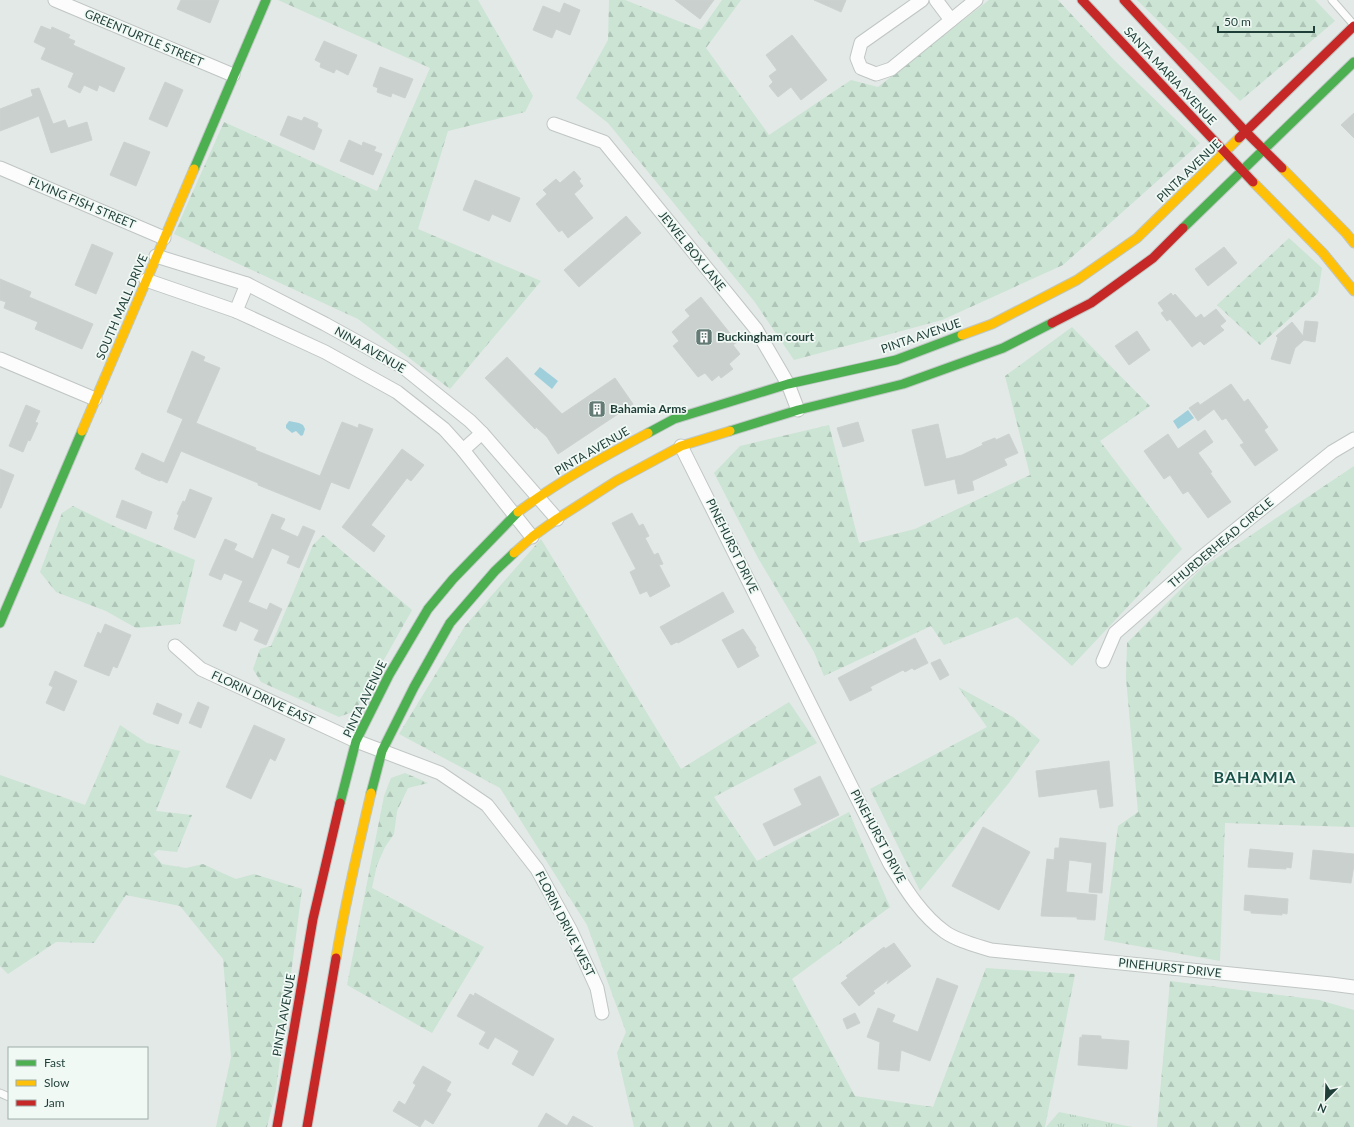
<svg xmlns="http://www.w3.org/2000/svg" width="1354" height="1127" font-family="Lato,sans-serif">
	<defs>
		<pattern id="grass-tufts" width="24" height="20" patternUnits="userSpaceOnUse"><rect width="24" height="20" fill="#cbe4d4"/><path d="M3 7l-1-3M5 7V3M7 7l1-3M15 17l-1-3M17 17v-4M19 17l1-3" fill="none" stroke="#aec5b7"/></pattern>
		<pattern id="forest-firs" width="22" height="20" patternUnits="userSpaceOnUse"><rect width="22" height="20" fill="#cbe4d4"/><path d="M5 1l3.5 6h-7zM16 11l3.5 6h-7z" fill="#aec5b7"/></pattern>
	</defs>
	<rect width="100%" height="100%" fill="#e3e9e7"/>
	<path fill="url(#grass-tufts)" d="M1059 1112 1132 1127H1046Z"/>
	<g fill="url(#forest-firs)">
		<path d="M278 0H478L533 96 525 112 448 131 418 229 541 281 450 389 358 319 174 234 224 122 377 191 430 68Z"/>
		<path d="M609 0H625L701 30 722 0H741L706 48 769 135 851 80 878 87 989 0H1058L1114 60 1200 143 1063 265 942 320 794 360 754 301 608 123 576 98 608 40Z"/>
		<path d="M1137 0H1315L1335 21 1240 101Z"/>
		<path d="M1289 238 1322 268 1318 293 1260 345 1217 305Z"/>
		<path d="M1072 327 1150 406 1100 441 1182 549 1072 666 1017 617 944 645 931 626 824 676 814 652 758 558 714 473 740 446 829 425 859 543 915 529 1030 475 1005 376Z"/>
		<path d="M1354 466V827L1225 823 1220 961 1104 940 1118 826 1138 812 1126 678 1127 643 1202 568Z"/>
		<path d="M73 506 118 528 195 560 180 624 136 628 106 611 56 592 40 572 62 513Z"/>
		<path d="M323 535 412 610 355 711 339 717 261 682 253 669 260 649 271 646 313 545Z"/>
		<path d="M541 539 681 769 789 702 817 743 714 797 757 861 849 812 890 907 792 979 855 1096 933 1107 986 968 1075 974 1045 1127H634L617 1053 626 1032 587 925 500 788 399 734 465 626Z"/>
		<path d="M958 687 1013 717 1040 740 1008 784 920 891 870 789 987 727Z"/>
		<path d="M120 725 147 743 180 751 156 811 192 815 177 852 158 850 153 854 162 864 186 868 203 864 220 872 236 879 254 874 302 889 276 1090 267 1127H216L231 1057 223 959 180 906 126 895 94 943 56 942 8 974 0 966V775L85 805Z"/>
		<path d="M405 773 428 783 408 788 397 811 394 834 385 847 377 865 372 888 484 947 432 1033 347 985 384 796 391 778Z"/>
		<path d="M1170 981 1319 1000 1354 1010V1127H1157Z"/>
	</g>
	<g fill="#a0cfdc">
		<path d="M540 367 558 381 552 389 534 374Z"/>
		<path d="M1188 410 1194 418 1178 429 1173 421Z"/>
		<path d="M289 421 299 423 303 425 305 429 303 435 301 436 296 431 292 433 286 428V425Z"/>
	</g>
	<g fill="#cad0ce" stroke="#ccd2d0">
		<path d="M181 0H219L210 23 177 9Z"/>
		<path d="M675 0H714L700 19Z"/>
		<path d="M814 0H846L841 12Z"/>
		<path d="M564 3 580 10 570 35 556 29 552 38 533 30 543 6 560 13Z"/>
		<path d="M41 26 51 30 52 27 70 35 68 38 75 41 73 45 125 68 114 92 99 85 97 91 84 85 80 93 68 87 74 73 41 59 46 48 34 42Z"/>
		<path d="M792 35 827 80 801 100 791 87 778 97 769 86 773 82 769 76 777 70 766 55Z"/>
		<path d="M324 41 357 55 348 75 336 69 334 73 320 67 321 63 315 60Z"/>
		<path d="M380 67 413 79 405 98 392 93 391 97 377 92 378 88 373 86Z"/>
		<path d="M165 82 183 90 167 127 149 119Z"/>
		<path d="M39 88 53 124 65 120 68 128 87 122 92 140 51 153 39 116 0 131V109L33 96 31 90Z"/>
		<path d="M1354 113V138L1341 125Z"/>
		<path d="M288 116 302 121 304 117 318 123 317 127 322 130 314 150 280 135Z"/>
		<path d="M349 140 362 146 363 142 376 147 374 151 382 154 373 175 340 161Z"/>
		<path d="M124 142 150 152 136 186 110 175Z"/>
		<path d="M574 171 581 179 579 181 583 186 574 194 593 218 568 238 562 230 559 232 536 204 547 194 543 190 556 179 560 183Z"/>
		<path d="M475 180 520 198 510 222 492 214 489 221 463 210Z"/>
		<path d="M626 216 641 233 579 287 564 270Z"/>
		<path d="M92 244 113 253 96 294 75 285Z"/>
		<path d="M1224 247 1237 263 1208 286 1195 269Z"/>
		<path d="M0 279 31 292 29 297 93 324 82 349 35 329 38 322 4 308 6 302 0 300Z"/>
		<path d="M1171 293 1173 296 1175 294 1196 318 1201 314 1204 318 1216 309 1226 321 1220 326 1224 330 1204 345 1200 341 1192 347 1170 319 1167 321 1161 313 1164 311 1158 303Z"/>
		<path d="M701 297 737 342 733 345 740 354 729 364 733 369 721 378 719 375 712 381 705 373 698 377 673 346 679 341 672 332 690 316 685 310Z"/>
		<path d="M1305 321 1318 322 1315 342 1304 340 1295 348 1290 364 1271 359 1278 338 1276 336 1292 322 1303 336Z"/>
		<path d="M1137 331 1150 350 1129 365 1115 346Z"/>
		<path d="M192 351 205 357 203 361 220 368 196 423 256 448 255 450 320 476 342 422 358 428 359 424 373 429 349 489 331 482 320 510 258 485V483L181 451 167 483 161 480 160 481 141 473V472L135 469 142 453 164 463 183 419 167 412Z"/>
		<path d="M507 357 562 414 615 378 633 404 558 454 547 437 536 427 535 429 485 378Z"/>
		<path d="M1231 384 1244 402 1248 399 1268 427 1264 430 1278 450 1255 466 1240 445 1244 443 1226 418 1222 420 1214 409 1198 421 1189 408 1198 402 1200 405Z"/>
		<path d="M26 405 40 411 35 422 38 423 30 441 28 440 23 452 9 446Z"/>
		<path d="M858 422 864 441 843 447 837 428Z"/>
		<path d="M938 424 946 459 962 455 983 445 982 443 995 438 996 440 1009 434 1018 453 1004 459 1007 465 972 481 974 490 958 494 955 479 925 486 912 430Z"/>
		<path d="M1205 430 1213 442 1198 453 1212 472 1210 473 1231 502 1208 518 1188 491 1183 494 1170 475 1164 479 1144 451 1168 434 1178 449Z"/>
		<path d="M402 449 424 465 411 481 407 478 371 525 385 536 374 552 342 527Z"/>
		<path d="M0 469 14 475 1 508H0Z"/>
		<path d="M190 489 212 498 195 538 174 529 179 515 177 514 183 501 185 502Z"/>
		<path d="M122 500 152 512 146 529 116 517Z"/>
		<path d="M632 513 639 526 643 524 649 536 645 538 654 555 658 553 663 564 659 565 670 586 650 597 647 591 640 594 630 572 636 569 612 523Z"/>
		<path d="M272 514 285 519 280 529 298 537 303 526 315 531 299 568 287 563 290 556 272 548 248 602 267 610 270 603 282 609 266 645 254 640 259 630 240 621 236 631 223 626 243 581 224 573 221 580 209 575 225 539 237 544 234 550 253 559Z"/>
		<path d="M723 592 734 612 678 643 677 642 671 645 660 627Z"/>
		<path d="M105 624 131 635 117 668 113 666 109 676 84 666 98 632 101 634Z"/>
		<path d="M743 629 756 648 755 649 759 656 738 668 722 640Z"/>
		<path d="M915 638 928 663 914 670 912 668 905 672 903 670 870 687 872 690 850 701 838 678Z"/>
		<path d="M940 659 949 675 940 680 931 663Z"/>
		<path d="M55 671 77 681 64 711 46 703 53 687 49 685Z"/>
		<path d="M198 702 209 707 201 728 189 723Z"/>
		<path d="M157 703 182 714 178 724 153 714Z"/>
		<path d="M254 725 285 739 275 761 270 758 251 799 226 787Z"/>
		<path d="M1109 761 1113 806 1100 808 1097 789 1039 797 1036 771Z"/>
		<path d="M820 776 839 815 774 846 763 824 802 805 794 789Z"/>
		<path d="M983 827 1030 852 999 910 952 886Z"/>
		<path d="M1060 838 1106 843 1102 893 1089 892 1092 863 1069 860 1066 892 1097 895 1095 920 1077 919V917L1041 916 1047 859 1054 860 1055 848H1059Z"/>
		<path d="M1250 849 1293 853 1291 868 1286 867V869L1248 867Z"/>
		<path d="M1313 850 1354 854V865L1351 883 1310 879Z"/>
		<path d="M1245 895 1288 899 1287 914 1282 913V915L1251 913V911L1244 910Z"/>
		<path d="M894 943 911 966 887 984 889 979 873 991 875 993 859 1006 841 983 848 978 846 976 884 947 885 949Z"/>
		<path d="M937 978 958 986 930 1061 901 1050 899 1071 878 1069 880 1042 867 1037 878 1008 895 1015 892 1022 918 1032Z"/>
		<path d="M475 993 554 1039 533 1076 512 1064 519 1051 495 1037 488 1049 479 1044 486 1032 457 1016 470 994 474 996Z"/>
		<path d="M855 1013 860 1023 847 1029 843 1019Z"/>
		<path d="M1082 1035 1101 1036V1039L1129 1041 1127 1069 1078 1065 1080 1037 1082 1038Z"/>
		<path d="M423 1066 451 1082 446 1091 451 1094 433 1124 425 1119 420 1127 393 1111 399 1101 405 1105 416 1085 413 1083Z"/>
		<path d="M546 1113 567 1126 573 1116 593 1127H538Z"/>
	</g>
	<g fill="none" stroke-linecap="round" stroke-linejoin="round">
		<defs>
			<g id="lane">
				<path d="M1332 0 1354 25"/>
				<path d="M0 1093 9 1097"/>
			</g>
			<g id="street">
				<path d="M55 0 233 75"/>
				<path d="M922 0 861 43 857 58 861 68 876 74 891 69 976 0"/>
				<path d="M936 0 951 20"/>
				<path d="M554 124 604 142 756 329 788 384 798 410"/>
				<path d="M0 168 164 238"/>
				<path d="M156 256 247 284 325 324 403 367 470 421 482 433 557 519"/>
				<path d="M146 280 236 311 325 352 397 392 444 429 463 450 532 537"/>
				<path d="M236 311 247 284"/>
				<path d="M0 359 95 399"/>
				<path d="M681 446 890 864C905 888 921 915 945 932 958 941 975 945 991 950L1331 984 1354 987"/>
				<path d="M463 450 482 433"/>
				<path d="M175 646 201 669 356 741 440 773 487 805 537 869 571 931 597 988 602 1013"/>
				<path d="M1103 661 1115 633 1202 557 1332 452 1354 439"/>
			</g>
			<g id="fast">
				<path d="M194 169 266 0"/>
				<path d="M1183 228 1354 62"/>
				<path d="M730 431 798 410 903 384 1003 348 1052 323"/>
				<path d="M648 433 674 419 788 384 896 360 962 335"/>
				<path d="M0 623 82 431"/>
				<path d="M371 793 382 751 414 687 450 623 495 571 514 553"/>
				<path d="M340 803 356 741 389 675 428 609 453 579 518 512"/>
			</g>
			<g id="slow">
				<path d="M1282 168 1346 233 1354 243"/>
				<path d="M1253 182 1323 253 1354 291"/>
				<path d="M962 335 992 324 1077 280 1137 238 1239 138"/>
				<path d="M82 431 194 169"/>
				<path d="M518 512C559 481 603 457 648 433"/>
				<path d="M514 553 532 537 557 519 616 481 681 446 730 431"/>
				<path d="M336 958C345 903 358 848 371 793"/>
			</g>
			<g id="jam">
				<path d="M1082 0 1253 182"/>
				<path d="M1124 0 1246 132 1282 168"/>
				<path d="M1239 138 1354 26"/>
				<path d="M1052 323 1091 303 1153 258 1183 228"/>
				<path d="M277 1127 313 919 340 803"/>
				<path d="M307 1127 336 958"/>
			</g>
		</defs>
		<use href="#lane" stroke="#c0c6c4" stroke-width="9"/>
		<use href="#street" stroke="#c0c6c4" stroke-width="15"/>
		<use href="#fast" stroke="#bfc7c4" stroke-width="11"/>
		<use href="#slow" stroke="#bfc7c4" stroke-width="11"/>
		<use href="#jam" stroke="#bfc7c4" stroke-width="11"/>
		<use href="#lane" stroke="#fbfcfb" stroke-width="7"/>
		<use href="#street" stroke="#fbfcfb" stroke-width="13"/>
		<use href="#fast" stroke="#4caf50" stroke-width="9"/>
		<use href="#slow" stroke="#ffc107" stroke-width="9"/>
		<use href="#jam" stroke="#c62828" stroke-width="9"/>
	</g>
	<defs>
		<symbol id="building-square" viewBox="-11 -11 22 22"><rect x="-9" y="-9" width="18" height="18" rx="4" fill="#647a75" stroke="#f1f9f5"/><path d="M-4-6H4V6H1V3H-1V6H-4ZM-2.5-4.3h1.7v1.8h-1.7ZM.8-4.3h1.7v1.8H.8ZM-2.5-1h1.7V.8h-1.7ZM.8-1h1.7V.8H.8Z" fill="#fff"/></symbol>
	</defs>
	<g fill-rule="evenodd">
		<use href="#building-square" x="694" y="327" width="20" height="20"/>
		<use href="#building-square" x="587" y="399" width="20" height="20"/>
	</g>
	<g text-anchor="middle" stroke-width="3.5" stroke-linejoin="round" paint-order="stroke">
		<g font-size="12" fill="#1f3e38" stroke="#f1f9f5">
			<text transform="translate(144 38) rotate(23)" y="4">GREENTURTLE STREET</text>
			<text transform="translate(1170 76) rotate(47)" y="4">SANTA MARIA AVENUE</text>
			<text transform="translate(1189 171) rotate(-44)" y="4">PINTA AVENUE</text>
			<text transform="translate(82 203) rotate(23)" y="4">FLYING FISH STREET</text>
			<text transform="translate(692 251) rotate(51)" y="4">JEWEL BOX LANE</text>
			<text transform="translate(122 307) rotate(-67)" y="4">SOUTH MALL DRIVE</text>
			<text transform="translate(921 336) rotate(-19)" y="4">PINTA AVENUE</text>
			<text transform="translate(370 350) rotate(30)" y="4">NINA AVENUE</text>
			<text transform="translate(592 451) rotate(-30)" y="4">PINTA AVENUE</text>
			<text transform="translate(1221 543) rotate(-40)" y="4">THURDERHEAD CIRCLE</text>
			<text transform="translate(732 546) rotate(64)" y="4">PINEHURST DRIVE</text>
			<text transform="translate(263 698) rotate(25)" y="4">FLORIN DRIVE EAST</text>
			<text transform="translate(365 699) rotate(-64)" y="4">PINTA AVENUE</text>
			<text transform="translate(878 836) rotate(62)" y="4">PINEHURST DRIVE</text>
			<text transform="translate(565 924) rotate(63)" y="4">FLORIN DRIVE WEST</text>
			<text transform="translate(1170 968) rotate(6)" y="4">PINEHURST DRIVE</text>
			<text transform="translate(284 1015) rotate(-80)" y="4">PINTA AVENUE</text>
		</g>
		<g font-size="12" font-weight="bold" fill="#1f3e38" stroke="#f1f9f5" text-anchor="start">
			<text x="717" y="341">Buckingham court</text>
			<text x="610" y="413">Bahamia Arms</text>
		</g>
		<g font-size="16" font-weight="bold" letter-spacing="1" fill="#195249" stroke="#f1f9f5">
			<text x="1255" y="783">BAHAMIA</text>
		</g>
	</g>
	<rect x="8" y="1047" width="140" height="72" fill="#f1f9f5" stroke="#9daea9"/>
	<rect x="16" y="1060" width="20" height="6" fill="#4caf50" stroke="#9daea9"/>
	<text x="44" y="1067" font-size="12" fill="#1f3e38">Fast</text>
	<rect x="16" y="1080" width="20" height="6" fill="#ffc107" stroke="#9daea9"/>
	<text x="44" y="1087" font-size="12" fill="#1f3e38">Slow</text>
	<rect x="16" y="1100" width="20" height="6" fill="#c62828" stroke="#9daea9"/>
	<text x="44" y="1107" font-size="12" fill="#1f3e38">Jam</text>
	<g transform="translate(1326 1099) rotate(203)" stroke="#f1f9f5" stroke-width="3" paint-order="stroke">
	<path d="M0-3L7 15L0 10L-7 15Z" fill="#1f3e38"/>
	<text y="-6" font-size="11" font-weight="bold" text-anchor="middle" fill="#1f3e38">N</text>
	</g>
	<path d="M1218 26v6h96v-6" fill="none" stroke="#1f3e38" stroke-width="2"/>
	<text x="1224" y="26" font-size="12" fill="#1f3e38" stroke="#f1f9f5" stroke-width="3" paint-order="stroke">50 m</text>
</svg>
